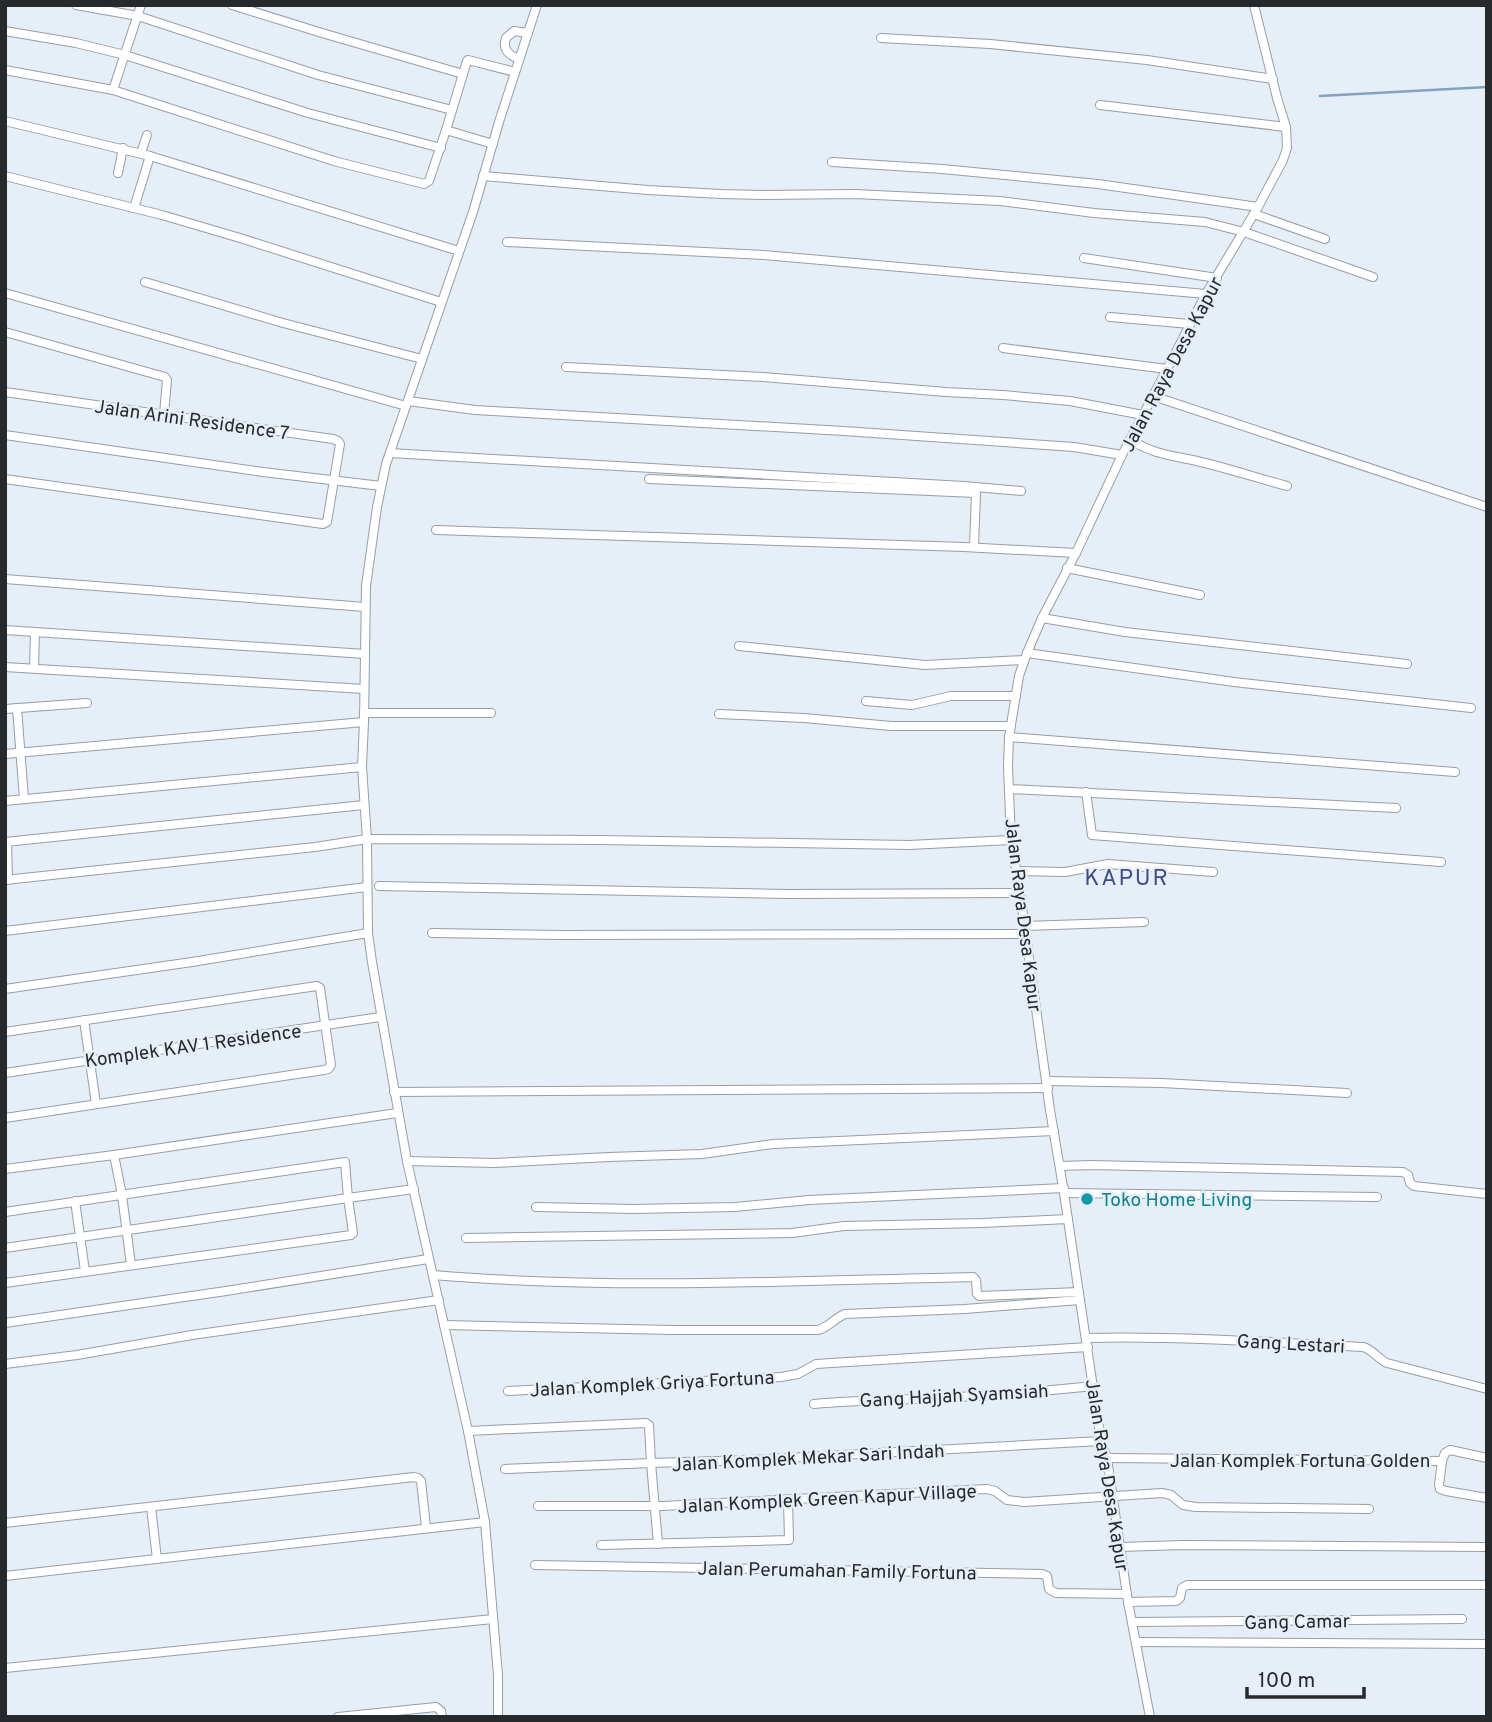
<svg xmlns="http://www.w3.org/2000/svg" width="1492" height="1722" font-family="Overpass,sans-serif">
	<rect width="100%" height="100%" fill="#e6eef7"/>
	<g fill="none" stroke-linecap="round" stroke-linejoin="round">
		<path stroke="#80a4c0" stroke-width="2.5" d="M1320 96 1487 87"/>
		<defs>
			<g id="minor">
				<path d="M76 5 138 16 318 75 452 110"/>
				<path d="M232 5 322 33 463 74"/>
				<path d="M5 31 76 43 125 55 308 113 441 148"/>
				<path d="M881 38 990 44 1147 60 1273 79"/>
				<path d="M519 59C509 55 502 50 506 38L514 31 528 33"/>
				<path d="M5 70 113 90 334 161 424 184 429 181 446 130"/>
				<path d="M113 90 141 5"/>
				<path d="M1100 105 1286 127"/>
				<path d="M5 121 150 156 459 251"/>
				<path d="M493 144 446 130 467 61 468 60 515 72"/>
				<path d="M141 153 147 135"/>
				<path d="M832 162 942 169 1098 184 1258 207"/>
				<path d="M118 173 123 148"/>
				<path d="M5 176 162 215 240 238 441 302"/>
				<path d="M483 176 648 190 721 194 763 195 855 194 1000 201 1094 213 1205 222 1244 232 1373 277"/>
				<path d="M134 208 150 156"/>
				<path d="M1254 214 1325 239"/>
				<path d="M507 242 764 255 1206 294"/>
				<path d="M1084 258 1217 278"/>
				<path d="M145 282 283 323 422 359"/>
				<path d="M5 293 406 406"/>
				<path d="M1110 317 1190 324"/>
				<path d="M5 332 165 377 167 380 164 414"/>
				<path d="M1003 348 1167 369"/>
				<path d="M566 367 763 377 946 392 1003 395 1070 401 1143 415"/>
				<path d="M5 392 333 439 338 441 340 444 327 522 323 524 5 479"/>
				<path d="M1153 396 1487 507"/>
				<path d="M408 401 475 410 844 431 1074 447 1122 455"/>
				<path d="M5 435 263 472 381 486"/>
				<path d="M1130 440C1156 455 1170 455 1197 461 1227 468 1257 478 1287 486"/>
				<path d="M390 453 964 486 1021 491"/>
				<path d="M649 479 976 493 974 547"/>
				<path d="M436 530 964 547 1076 553"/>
				<path d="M1067 568 1200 595"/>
				<path d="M5 579 365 607"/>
				<path d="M1042 618 1125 632 1407 664"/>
				<path d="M5 630 365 654"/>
				<path d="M739 646 925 665 1024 660"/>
				<path d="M1027 653 1234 682 1471 708"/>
				<path d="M5 667 364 689"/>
				<path d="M34 668 35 632"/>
				<path d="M866 701 912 705 951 696H1016"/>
				<path d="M17 708 24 799"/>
				<path d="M5 709 87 703"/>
				<path d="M364 713H491"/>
				<path d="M719 714 804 718 891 726H1011"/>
				<path d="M1009 737 1455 772"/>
				<path d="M5 754 364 722"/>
				<path d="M1009 789 1396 808"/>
				<path d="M1086 792 1092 835 1441 862"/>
				<path d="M5 801 362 767"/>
				<path d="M5 842 364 805"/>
				<path d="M7 842 8 880"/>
				<path d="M1016 871 1065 872 1108 864 1213 872"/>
				<path d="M5 880 315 847 367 839 600 840 909 845 1011 840"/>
				<path d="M379 886 788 894 1020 893"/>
				<path d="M1025 926 1144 922"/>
				<path d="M5 931 367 887"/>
				<path d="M432 933 561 935 1026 934"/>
				<path d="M5 989 192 962 368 933"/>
				<path d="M84 1020 96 1104"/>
				<path d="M5 1032 317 986 320 988 331 1065 328 1069 324 1070 5 1118"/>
				<path d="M5 1073 380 1017"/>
				<path d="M1047 1081 1162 1083 1347 1093"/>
				<path d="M394 1092 1048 1088"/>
				<path d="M114 1155 122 1195 131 1265"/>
				<path d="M407 1161 495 1163 609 1157 702 1154 773 1144 1054 1131"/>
				<path d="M1060 1166 1091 1165 1403 1172 1408 1175 1410 1183 1414 1186 1487 1194"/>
				<path d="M5 1169 114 1155 397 1113"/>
				<path d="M1064 1193 1377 1197"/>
				<path d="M75 1201 85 1271"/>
				<path d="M536 1207 633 1209 735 1207 809 1200 1064 1188"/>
				<path d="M5 1212 345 1162 348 1198 5 1248"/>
				<path d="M466 1238 792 1233 844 1226 983 1223 1068 1219"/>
				<path d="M433 1275C613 1290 793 1281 973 1277L976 1280 977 1294 979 1296 1079 1292"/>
				<path d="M5 1283 351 1235 353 1233 348 1198 414 1189"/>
				<path d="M5 1323 226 1291 428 1259"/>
				<path d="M444 1325 673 1330H818C829 1327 835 1318 845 1314L965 1309 1080 1300"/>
				<path d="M1086 1338C1179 1336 1270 1342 1363 1347 1372 1349 1377 1358 1387 1363L1487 1389"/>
				<path d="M5 1364 77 1355 192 1335 439 1300"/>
				<path d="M508 1391 781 1377 798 1374 816 1364 1088 1347"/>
				<path d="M814 1404C857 1400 900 1400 944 1398 994 1395 1044 1391 1094 1386"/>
				<path d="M468 1431 646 1423 649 1425 651 1463 750 1460 1101 1441"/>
				<path d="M1107 1458 1442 1461 1445 1453 1450 1450 1487 1458"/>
				<path d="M1442 1461 1439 1485 1440 1489 1446 1491 1487 1498"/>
				<path d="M505 1469 651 1463 658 1544"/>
				<path d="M538 1506H663L987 1489 995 1491 1007 1500 1024 1502 1162 1493 1171 1495 1183 1505 1196 1507 1369 1509"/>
				<path d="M151 1507 157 1559"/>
				<path d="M5 1523 414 1477 418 1478 421 1481 426 1527"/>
				<path d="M601 1545 789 1540 788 1499"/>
				<path d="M1120 1547 1183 1545 1487 1547"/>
				<path d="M535 1565 1042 1574 1047 1576 1049 1589 1056 1593 1127 1594"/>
				<path d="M5 1576 485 1522"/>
				<path d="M1128 1602 1176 1601 1180 1598 1182 1588 1187 1585H1487"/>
				<path d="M1133 1622 1462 1619"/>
				<path d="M1136 1642 1487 1644"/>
				<path d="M5 1668 493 1619"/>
				<path d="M338 1717 436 1707 441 1711 442 1717"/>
				<path d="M498 1717V1675L485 1522 468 1431 407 1161 372 962 368 933 367 839 362 767 364 722 366 586 377 507 386 464 473 212 499 122 537 5"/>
				<path d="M1150 1717 1128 1602 1107 1458 1101 1441 1064 1193 1050 1110 1020 893 1011 840 1008 767 1009 737 1019 676 1027 653 1042 618 1076 553 1122 455 1153 396 1206 294 1258 207 1283 160 1287 148 1286 127 1277 98 1254 5"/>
			</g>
		</defs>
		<use href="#minor" stroke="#969ea6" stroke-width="10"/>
		<use href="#minor" stroke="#fff" stroke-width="8"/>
	</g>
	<circle fill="#0f9aa8" stroke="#e6eef7" stroke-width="2.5" cx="1087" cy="1199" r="7"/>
	<g text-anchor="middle" stroke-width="5" stroke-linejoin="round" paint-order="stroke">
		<g font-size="19" fill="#272a2d" stroke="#e6eef7">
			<text transform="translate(1171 364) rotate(-62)" y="7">Jalan Raya Desa Kapur</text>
			<text transform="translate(192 419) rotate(8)" y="7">Jalan Arini Residence 7</text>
			<text transform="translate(1024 915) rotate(83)" y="7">Jalan Raya Desa Kapur</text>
			<text transform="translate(193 1045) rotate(-8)" y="7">Komplek KAV 1 Residence</text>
			<text transform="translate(1291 1343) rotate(3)" y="7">Gang Lestari</text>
			<text transform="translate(652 1383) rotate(-3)" y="7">Jalan Komplek Griya Fortuna</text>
			<text transform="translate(954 1395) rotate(-3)" y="7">Gang Hajjah Syamsiah</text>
			<text transform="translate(808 1457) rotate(-3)" y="7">Jalan Komplek Mekar Sari Indah</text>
			<text x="1300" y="1467">Jalan Komplek Fortuna Golden</text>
			<text transform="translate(1108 1475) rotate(81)" y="7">Jalan Raya Desa Kapur</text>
			<text transform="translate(827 1498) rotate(-3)" y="7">Jalan Komplek Green Kapur Village</text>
			<text transform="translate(837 1570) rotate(1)" y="7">Jalan Perumahan Family Fortuna</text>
			<text transform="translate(1297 1621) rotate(-1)" y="7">Gang Camar</text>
		</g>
		<g font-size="19" fill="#0d838f" stroke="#e6eef7" text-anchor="start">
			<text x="1101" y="1206">Toko Home Living</text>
		</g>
		<g font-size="23" letter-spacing="2" fill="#3d4b86" stroke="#e6eef7">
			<text x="1127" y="885">KAPUR</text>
		</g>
	</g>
	<rect width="1492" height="1722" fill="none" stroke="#272a2d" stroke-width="14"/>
	<path d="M1247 1687v10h117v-10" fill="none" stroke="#272a2d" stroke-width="3.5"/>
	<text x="1258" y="1687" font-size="21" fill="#272a2d" stroke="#e6eef7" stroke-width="5" paint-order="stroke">100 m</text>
</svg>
